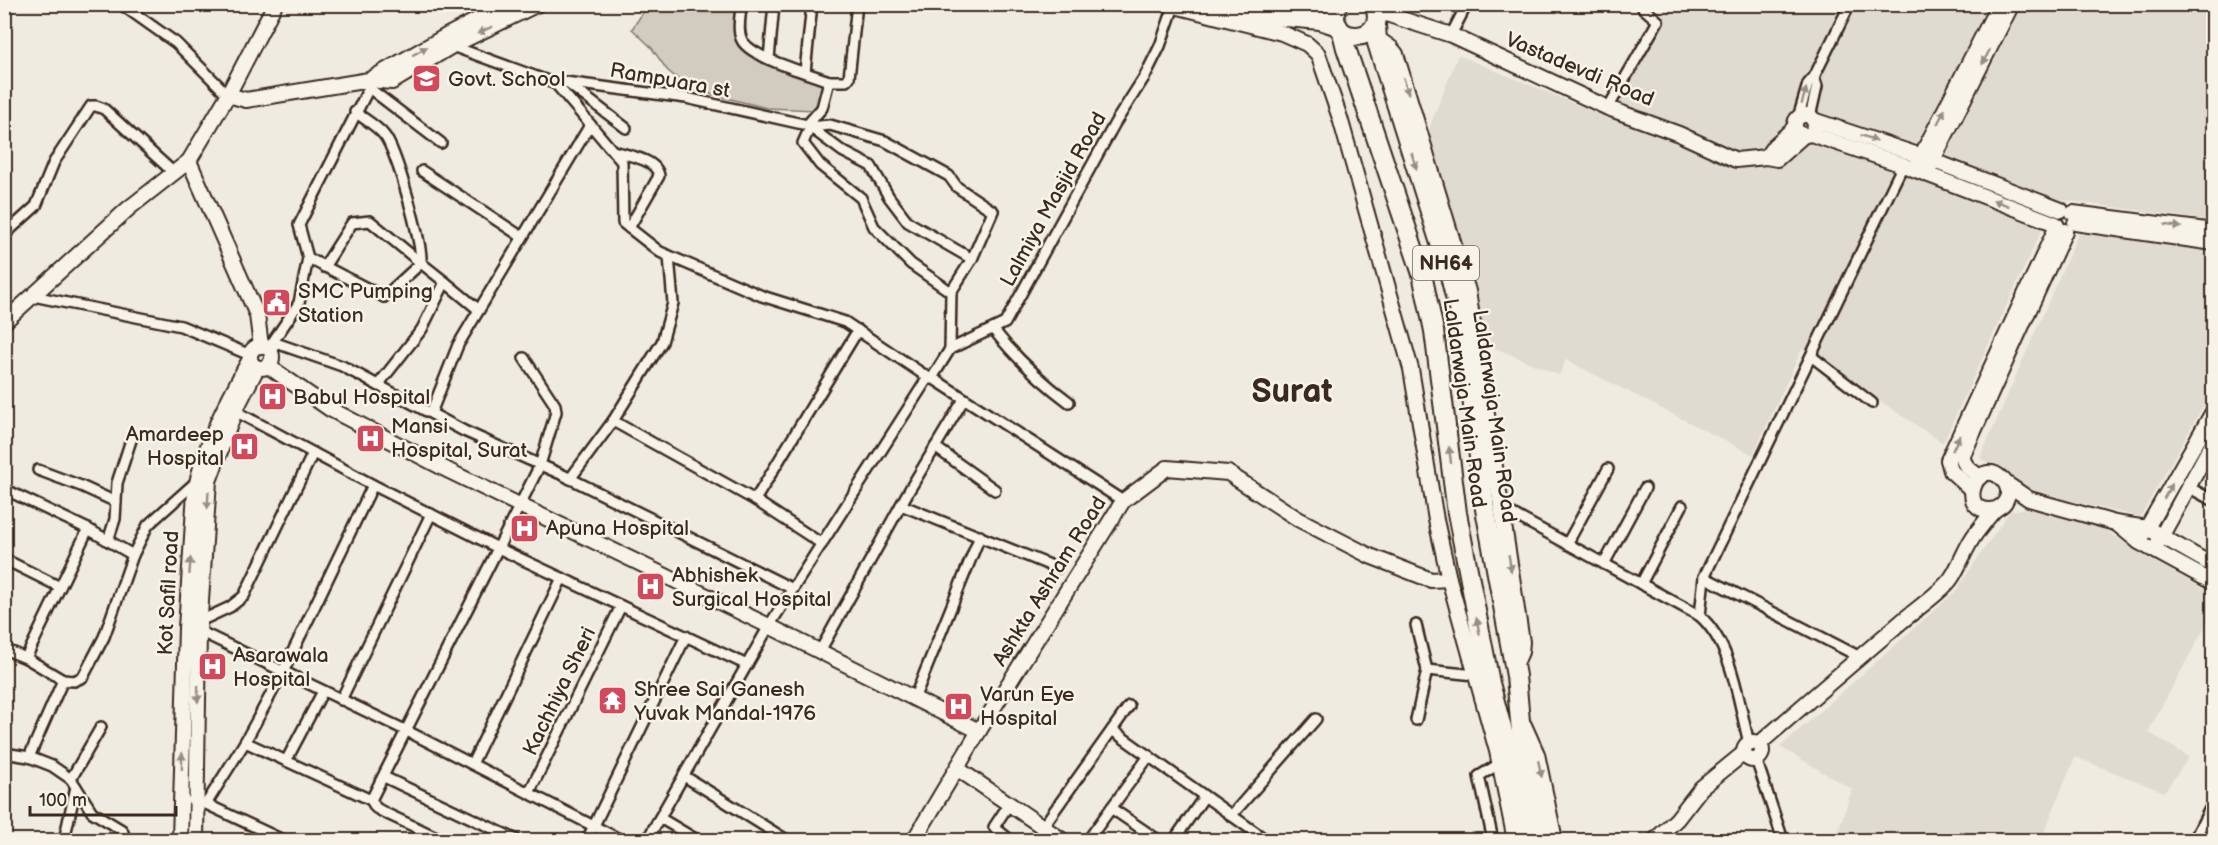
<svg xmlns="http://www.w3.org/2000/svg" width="2218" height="845" font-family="'Balsamiq Sans',sans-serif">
	<rect width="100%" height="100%" fill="#efebe0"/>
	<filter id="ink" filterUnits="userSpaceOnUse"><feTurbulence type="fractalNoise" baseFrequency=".0167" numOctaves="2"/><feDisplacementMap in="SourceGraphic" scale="12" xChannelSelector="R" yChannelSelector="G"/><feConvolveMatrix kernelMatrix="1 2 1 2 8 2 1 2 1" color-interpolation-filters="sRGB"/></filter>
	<g filter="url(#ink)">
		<g fill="#e0dbd0">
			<path d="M1668 5H2213V221L2056 199 1943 443 1802 349 1753 455 1566 360 1559 375 1479 341 1426 136 1458 55 1611 119Z"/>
			<path d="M2079 232 2213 249V389L2140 517 2024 490 1980 458Z"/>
			<path d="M2033 507 2106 530 2138 552 2213 594V612L2148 732 2189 757 2164 792 2075 757 2041 840H1835L1852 789 1780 747 1955 592 2010 511Z"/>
		</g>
		<path fill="#d1cbc0" stroke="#867a6f" stroke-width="1.5" d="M648 5H738L741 43 826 82 816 110 767 108 690 89 667 70 651 47 632 29Z"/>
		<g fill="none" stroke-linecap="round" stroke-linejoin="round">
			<defs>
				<g id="street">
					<path d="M121 4 176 43 228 95"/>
					<path d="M741 4C741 15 736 32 743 42 755 59 808 73 829 81L822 108 807 125"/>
					<path d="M4 11 8 4"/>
					<path d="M1451 35 1467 4"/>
					<path d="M450 44 452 46 556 84 622 162 623 223 660 252 762 296 845 322 929 378"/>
					<path d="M769 59 774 4"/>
					<path d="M805 72 812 4"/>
					<path d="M829 81H846L849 78 857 4"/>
					<path d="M566 82 626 128"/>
					<path d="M554 83 565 82 686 98 807 125 842 151 871 166 889 197 908 222 972 259"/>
					<path d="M369 88 441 143"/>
					<path d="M1608 108 1658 21 1643 8 1645 4"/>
					<path d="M355 112C364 119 377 126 384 135 396 148 423 245 421 263"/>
					<path d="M1810 117 1817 86 1814 77"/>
					<path d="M1798 118 1808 84 1814 77 1850 4"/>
					<path d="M613 151C627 155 657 159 659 176L629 228"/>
					<path d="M422 171 522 237"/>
					<path d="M4 235 36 206 54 162 91 106H96L104 109 174 173"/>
					<path d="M308 258 384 297 421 263 445 282"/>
					<path d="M324 267 352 223 370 221 421 263"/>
					<path d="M33 296 181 326 250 355"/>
					<path d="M993 329C1016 358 1039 380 1069 402"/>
					<path d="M273 342 342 366 464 431 563 475 793 589"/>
					<path d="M268 349 299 303 308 258 299 225 369 88V80"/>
					<path d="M950 349 951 292 972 259 993 211 957 187 949 176 885 141 830 125 810 127 803 143 820 165 861 198 874 227 911 264 951 292"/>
					<path d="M1811 356 1872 403"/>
					<path d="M932 378 950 349 1005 323 1115 123 1145 76 1160 46 1174 6"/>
					<path d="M378 385 422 329 445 282 479 310"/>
					<path d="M235 411 373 485 498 548 747 665"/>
					<path d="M431 413 458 345 590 125"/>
					<path d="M613 421 755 500 822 544"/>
					<path d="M935 447 995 490"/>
					<path d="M38 470 81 486 116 502"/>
					<path d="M570 479 613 421 662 342 673 303 669 256"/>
					<path d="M2188 487 2214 501"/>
					<path d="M4 489 88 529 133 555"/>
					<path d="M755 500 858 330"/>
					<path d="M901 505 1057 568"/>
					<path d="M1499 511 1509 512 1700 616C1733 646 1738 701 1749 743"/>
					<path d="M108 541 115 519 117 483 132 437"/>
					<path d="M1567 544 1608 469"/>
					<path d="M4 559 60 587"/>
					<path d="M1604 564 1645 488"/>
					<path d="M1641 584 1682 506"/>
					<path d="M1700 616 1704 577"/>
					<path d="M200 621 230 607 244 596 313 453"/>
					<path d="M197 630 407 731 621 840"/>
					<path d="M4 649 26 658 63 680 29 757 52 766 71 779 92 812 122 830 126 840"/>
					<path d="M820 651 907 494 964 399"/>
					<path d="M1860 657 1704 577 1903 165"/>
					<path d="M26 658 88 529"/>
					<path d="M1427 670 1475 675"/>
					<path d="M63 680 74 681 83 677 104 637 133 555 148 525 197 481"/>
					<path d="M914 699 980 536"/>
					<path d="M341 700 431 514"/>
					<path d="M1416 720 1427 670 1416 625"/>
					<path d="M1112 730 1266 840"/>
					<path d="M245 742 371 800 376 808 385 813 443 840"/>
					<path d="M4 753 29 757"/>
					<path d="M1756 759 1783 840"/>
					<path d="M286 761 323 691"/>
					<path d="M472 764 562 578"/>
					<path d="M684 776 785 839 784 840"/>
					<path d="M384 777 517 840"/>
					<path d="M71 779 101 727"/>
					<path d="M529 793 621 606"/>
					<path d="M192 800 206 804 245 742 283 672 373 485"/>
					<path d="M371 800 540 465 556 412 555 405 524 358"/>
					<path d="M206 804 283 840"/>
					<path d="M1009 804 994 827 1010 840"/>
					<path d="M1111 808 1158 840"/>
					<path d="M1231 816 1316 719"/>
					<path d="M660 818 697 840"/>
					<path d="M1042 828 1129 706"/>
					<path d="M64 840 76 787"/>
					<path d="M587 840 686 636"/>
					<path d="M647 840 769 626 927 379H934L1123 501"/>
					<path d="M1088 840 1149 756"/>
					<path d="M1174 840 1204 797"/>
					<path d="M1493 840 1479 776 1499 764"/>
					<path d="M2194 840 2214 801"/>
				</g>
				<g id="secondary">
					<path d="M1167 4 1282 33 1307 44 1318 54 1340 118 1411 369 1436 520 1449 579 1497 751 1515 840"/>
					<path d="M1269 4 1295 13"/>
					<path d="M1377 11 1451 35 1608 108 1679 134 1736 160 1766 157 1777 159 1804 135"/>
					<path d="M1377 38 1391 48 1396 54 1468 291 1522 642 1521 652 1514 668"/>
					<path d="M369 80 446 36 508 4"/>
					<path d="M228 95 246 100 369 80 392 82 452 46 538 4"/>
					<circle cx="1805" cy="125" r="10"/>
					<path d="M1813 120 1921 156 2061 210"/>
					<path d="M1811 134 1903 165 2056 224"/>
					<path d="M1766 157 1774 146 1795 127"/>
					<path d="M189 161 257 315 261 346"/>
					<path d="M1918 162 1999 4"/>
					<path d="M1929 168 2012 4"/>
					<path d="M2073 213 2214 231"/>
					<path d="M2075 223 2214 243"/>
					<path d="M4 322 129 208 189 161 228 95 275 4"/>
					<circle cx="261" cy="357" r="11"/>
					<path d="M268 366 330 409 449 471 769 626 979 731"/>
					<path d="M1980 477C1972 471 1962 466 1963 455L2065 231"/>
					<path d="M2007 484 2029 499 2115 523 2147 528 2214 566"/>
					<path d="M1972 490 1951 471 1948 460 2057 226"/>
					<path d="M2117 524 2139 542 2214 583"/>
					<path d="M2139 542 2214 410"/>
					<path d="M2154 550 2214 440"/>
					<path d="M1524 725 1537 754 1555 840"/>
					<circle cx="1753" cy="751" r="9"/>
					<path d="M1759 744C1806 703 1853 663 1901 622 1914 611 1944 590 1952 577 1961 563 1966 546 1976 533 1982 526 1989 515 1996 509 2001 506 2004 505 2006 500 2010 493 2008 484 2002 479 1976 453 1954 518 1996 509"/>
					<path d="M958 769 1062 840"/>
					<path d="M180 840 186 628 195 492C204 444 227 401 250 359"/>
					<path d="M196 840 199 631 209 481 235 411 257 368"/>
					<path d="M914 840 979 731 1123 501 1167 468 1228 473 1298 519 1370 556 1431 580 1449 579"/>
					<path d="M1655 840 1677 819 1701 788 1744 753"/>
				</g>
				<g id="highway">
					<path d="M1220 4 1263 15 1320 20 1338 26"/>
					<path d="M1338 4C1320 47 1392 46 1374 4"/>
					<path d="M1376 24 1377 43 1449 272 1465 337 1485 509 1516 676 1523 755 1542 840"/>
					<path d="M1342 32 1346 48 1422 274 1434 331 1457 513 1490 683 1513 770 1529 840"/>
				</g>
			</defs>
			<use href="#street" stroke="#3b2a1e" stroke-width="14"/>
			<use href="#secondary" stroke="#3b2a1e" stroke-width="18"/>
			<use href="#highway" stroke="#3b2a1e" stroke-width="22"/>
			<use href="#street" stroke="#f7f3e8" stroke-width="9"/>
			<use href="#secondary" stroke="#f7f3e8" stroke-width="14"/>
			<use href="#highway" stroke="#f7f3e8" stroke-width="18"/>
		</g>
		<defs><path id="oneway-solid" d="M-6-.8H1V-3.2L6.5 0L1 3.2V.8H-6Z" transform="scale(1.5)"/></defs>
		<g fill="#998e83">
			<use href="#oneway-solid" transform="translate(485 30) rotate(154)"/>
			<use href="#oneway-solid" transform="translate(420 51) rotate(-29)"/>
			<use href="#oneway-solid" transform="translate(1986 57) rotate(117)"/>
			<use href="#oneway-solid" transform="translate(1406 86) rotate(73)"/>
			<use href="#oneway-solid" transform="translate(1804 96) rotate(-74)"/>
			<use href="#oneway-solid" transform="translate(1941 117) rotate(-63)"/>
			<use href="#oneway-solid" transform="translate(1869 138) rotate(19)"/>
			<use href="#oneway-solid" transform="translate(1414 161) rotate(73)"/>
			<use href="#oneway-solid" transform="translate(2001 203) rotate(-159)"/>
			<use href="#oneway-solid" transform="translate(2173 226) rotate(7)"/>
			<use href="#oneway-solid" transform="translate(1956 443) rotate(-65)"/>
			<use href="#oneway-solid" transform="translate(1450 455) rotate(-97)"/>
			<use href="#oneway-solid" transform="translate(2168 491) rotate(-61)"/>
			<use href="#oneway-solid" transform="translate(208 500) rotate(93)"/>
			<use href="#oneway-solid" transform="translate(1510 563) rotate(81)"/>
			<use href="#oneway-solid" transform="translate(190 566) rotate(-86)"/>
			<use href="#oneway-solid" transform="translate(1478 626) rotate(-101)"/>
			<use href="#oneway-solid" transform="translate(198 694) rotate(91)"/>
			<use href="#oneway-solid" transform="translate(182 761) rotate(-89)"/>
			<use href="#oneway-solid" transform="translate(1540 769) rotate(78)"/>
		</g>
	</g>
	<defs>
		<symbol id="school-square" viewBox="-11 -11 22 22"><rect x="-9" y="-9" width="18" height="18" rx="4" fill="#d1495b" stroke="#f7f3e8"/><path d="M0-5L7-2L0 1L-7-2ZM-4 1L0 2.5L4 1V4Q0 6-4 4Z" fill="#fff"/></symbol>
		<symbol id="civic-square" viewBox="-11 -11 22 22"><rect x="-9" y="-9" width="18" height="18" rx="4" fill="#d1495b" stroke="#f7f3e8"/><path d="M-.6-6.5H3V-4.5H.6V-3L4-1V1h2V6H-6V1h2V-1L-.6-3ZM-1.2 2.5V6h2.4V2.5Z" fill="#fff"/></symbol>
		<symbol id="hospital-square" viewBox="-11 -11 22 22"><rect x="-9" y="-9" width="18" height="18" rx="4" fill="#d1495b" stroke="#f7f3e8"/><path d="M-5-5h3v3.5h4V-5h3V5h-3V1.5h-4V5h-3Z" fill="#fff"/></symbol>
		<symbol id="temple-square" viewBox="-11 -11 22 22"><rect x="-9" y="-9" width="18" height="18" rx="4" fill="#d1495b" stroke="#f7f3e8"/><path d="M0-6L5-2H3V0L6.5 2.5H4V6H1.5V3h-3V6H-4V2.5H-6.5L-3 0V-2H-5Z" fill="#fff"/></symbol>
	</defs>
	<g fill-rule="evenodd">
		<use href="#school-square" x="410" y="62" width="33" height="33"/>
		<use href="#civic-square" x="260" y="286" width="33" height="33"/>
		<use href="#hospital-square" x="256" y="380" width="33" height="33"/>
		<use href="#hospital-square" x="354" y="422" width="33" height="33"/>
		<use href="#hospital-square" x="228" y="430" width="33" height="33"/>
		<use href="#hospital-square" x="508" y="512" width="33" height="33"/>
		<use href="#hospital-square" x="634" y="570" width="33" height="33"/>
		<use href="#hospital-square" x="196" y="650" width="33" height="33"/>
		<use href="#temple-square" x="596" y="684" width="33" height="33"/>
		<use href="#hospital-square" x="942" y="690" width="33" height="33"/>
	</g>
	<g text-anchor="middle" stroke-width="5" stroke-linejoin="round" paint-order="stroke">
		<rect fill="#f7f3e8" stroke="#73665b" stroke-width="1.5" x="1413" y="246" width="66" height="34" rx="4.5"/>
		<g font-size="20" font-weight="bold" fill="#3b2a1e">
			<text x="1446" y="270">NH64</text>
		</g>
		<g font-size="21" fill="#3b2a1e" stroke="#f7f3e8">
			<text transform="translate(1580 69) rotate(23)" y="7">Vastadevdi Road</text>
			<text transform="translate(670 80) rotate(10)" y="7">Rampuara st</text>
			<text transform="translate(1053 199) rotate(-61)" y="7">Lalmiya Masjid Road</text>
			<text transform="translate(1465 403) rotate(82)" y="7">Laldarwaja Main Road</text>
			<text transform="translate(1495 416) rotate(82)" y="7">Laldarwaja Main ROad</text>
			<text transform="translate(1049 581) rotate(-58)" y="7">Ashkta Ashram Road</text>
			<text transform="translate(168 593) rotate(-87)" y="7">Kot Safil road</text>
			<text transform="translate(559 691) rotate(-64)" y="7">Kachhiya Sheri</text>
		</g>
		<g font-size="21" fill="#3b2a1e" stroke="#f7f3e8" text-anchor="start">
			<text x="448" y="86">Govt. School</text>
			<text x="298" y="298">SMC Pumping<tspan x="298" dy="24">Station</tspan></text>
			<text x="293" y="404">Babul Hospital</text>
			<text x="391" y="433">Mansi<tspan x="391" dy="24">Hospital, Surat</tspan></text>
			<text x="224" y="441" text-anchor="end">Amardeep<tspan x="224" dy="24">Hospital</tspan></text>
			<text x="546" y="535">Apuna Hospital</text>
			<text x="672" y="582">Abhishek<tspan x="672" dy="24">Surgical Hospital</tspan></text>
			<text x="233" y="662">Asarawala<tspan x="233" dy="24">Hospital</tspan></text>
			<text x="634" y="696">Shree Sai Ganesh<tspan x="634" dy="24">Yuvak Mandal-1976</tspan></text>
			<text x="980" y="701">Varun Eye<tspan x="980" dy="24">Hospital</tspan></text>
		</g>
		<g font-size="33" font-weight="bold" fill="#3b2a1e" stroke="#f7f3e8">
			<text x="1292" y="402">Surat</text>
		</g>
	</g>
	<rect width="2218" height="845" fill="none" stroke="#f7f3e8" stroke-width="24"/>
	<rect x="12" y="12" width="2194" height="821" fill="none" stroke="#3b2a1e" stroke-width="2" filter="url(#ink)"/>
	<path d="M30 806v9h146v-9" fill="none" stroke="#3b2a1e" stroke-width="3"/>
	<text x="39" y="806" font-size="18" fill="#3b2a1e" stroke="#f7f3e8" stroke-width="4.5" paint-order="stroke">100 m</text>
</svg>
